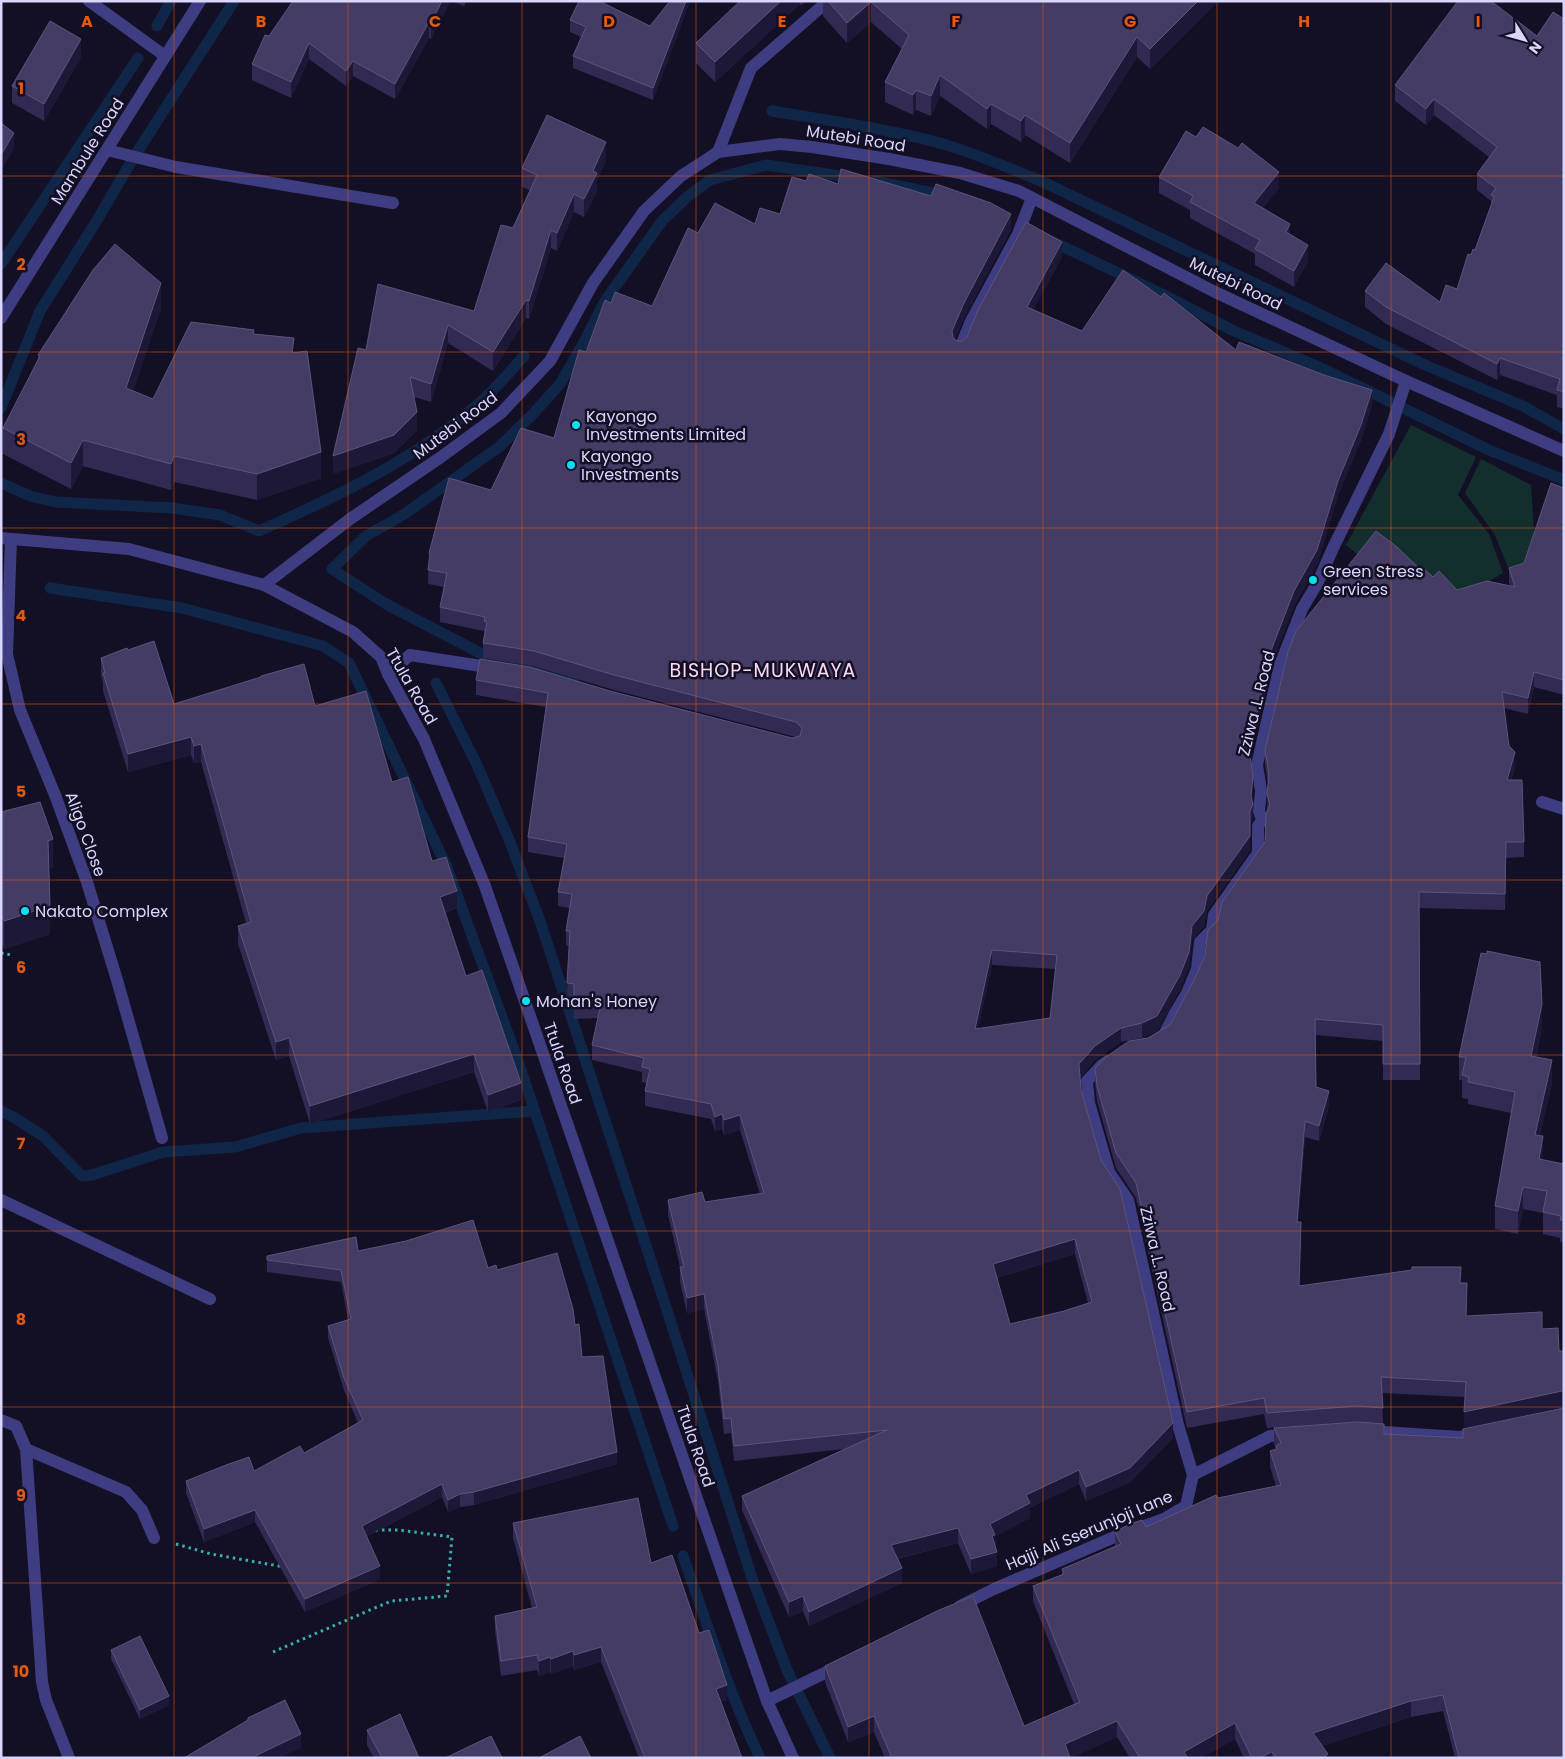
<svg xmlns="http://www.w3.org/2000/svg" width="1565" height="1759" font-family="Poppins,sans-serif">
	<rect width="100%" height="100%" fill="#131025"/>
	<g fill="#132f2d">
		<path d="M1411 425 1476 457 1458 495 1489 534 1503 573 1461 597 1361 557 1346 545Z"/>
		<path d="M1481 459 1531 485 1536 562 1509 570 1495 535 1465 493Z"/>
	</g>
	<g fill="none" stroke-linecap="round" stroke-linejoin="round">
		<g stroke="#102648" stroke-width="11">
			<path d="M157 26 171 1"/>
			<path d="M772 111C826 120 882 128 936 142 971 151 1005 167 1039 180L1425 365 1523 406 1564 429"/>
			<path d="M875 181 947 196"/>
			<path d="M1049 240 1160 293 1234 331 1319 367 1489 450 1564 480"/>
			<path d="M1 264 138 58"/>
			<path d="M1 408 40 311 96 222 134 157 234 1"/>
			<path d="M1 483 30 496 56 502 172 508 220 515 259 531C336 497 412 461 476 406 494 391 509 373 524 356"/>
			<path d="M50 588 182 608 323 646 349 663 446 865 518 1061 673 1526"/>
			<path d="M575 678 484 655 386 604 332 569 366 536 403 515 499 447 532 415 560 384 583 344 605 301 662 221 687 197 710 180 766 165 854 178"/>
			<path d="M436 683 477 765 508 837 540 921 665 1304 752 1578 787 1670 830 1758"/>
			<path d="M1 1111 15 1118 43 1136 82 1176 92 1175 163 1152 235 1147 301 1128 534 1111"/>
			<path d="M683 1556C707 1624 729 1693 760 1758"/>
		</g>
		<g stroke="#35b2aa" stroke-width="3" stroke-dasharray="2.5 4" stroke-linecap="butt">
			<path d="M1 953 12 955"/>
			<path d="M176 1544 211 1554 279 1566 282 1565"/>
			<path d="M273 1652 391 1601 447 1596 452 1537 399 1530H375"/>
		</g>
		<g stroke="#3f3d82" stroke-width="12">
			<path d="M89 1 165 56"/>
			<path d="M107 150 176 167 393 203"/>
			<path d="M960 348 971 321 1018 234 1032 198"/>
			<path d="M1 1200 210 1299"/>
			<path d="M1 1420 16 1426 26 1449 42 1682 46 1700 69 1758"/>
			<path d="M26 1449 126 1492 142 1510 154 1538"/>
		</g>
		<g stroke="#3f3d82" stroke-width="12">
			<path d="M718 152 751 68 828 1"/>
			<path d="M1 538 129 549 264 585 353 632 381 657 388 674 424 739 485 886 767 1701 793 1758"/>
			<path d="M11 539 7 654 20 710 55 795 87 882 117 980 162 1138"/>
			<path d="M264 585 350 519 441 457 501 413 550 361 593 283 644 211 681 176 718 152 780 144 812 147 889 159 960 173 1019 191 1215 292 1406 381 1564 451"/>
			<path d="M388 674 410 655 494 668"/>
			<path d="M1542 802 1564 809"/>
			<path d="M1160 1039 1163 1037 1175 1013 1187 993 1197 969 1200 942 1212 930 1214 915 1258 853V826L1262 820 1259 811 1261 791 1257 765 1280 665 1302 609 1318 582 1333 548 1389 434 1406 381"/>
			<path d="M1108 1061 1101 1066 1087 1081 1089 1103 1109 1172 1128 1200 1178 1425 1193 1475"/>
			<path d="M1369 1431 1459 1437 1478 1433"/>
			<path d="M960 1606 994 1589 1119 1535 1164 1519 1186 1506 1193 1475 1270 1436 1289 1434"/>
			<path d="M767 1701 839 1666"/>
		</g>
		<path stroke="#3f3d82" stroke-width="12" d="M1 318 200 1"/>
	</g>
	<g fill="#322a52" fill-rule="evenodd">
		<path d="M450 1 431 39 429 38 395 99 353 76 346 86 309 59 291 98 252 80V64L269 36Z"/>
		<path d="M451 1H466L464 6Z"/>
		<path d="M670 1H690L653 100 573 68V56L581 37 570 32V20L650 26Z"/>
		<path d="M740 1H806L802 6 800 4 715 82 696 63V43Z"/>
		<path d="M823 1H1218L1150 69 1137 57 1070 163 1025 135 1021 142 991 124 987 129 940 96 931 116 916 110 913 115 885 102V82L902 49 871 22 847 43 823 16Z"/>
		<path d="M1564 19V409L1557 407V395L1500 375 1497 380 1386 324 1365 307V291L1440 302 1457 289 1471 255 1475 250 1491 205V201L1477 190V174L1489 157 1434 115 1426 125 1395 101V85L1537 36Z"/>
		<path d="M81 57 44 121 12 103V86Z"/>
		<path d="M1196 137 1279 188 1263 208 1290 235 1308 261 1294 287 1255 265V254L1190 218V210L1159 193V177Z"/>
		<path d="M606 160 597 180V191L584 217 574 212 557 251 551 248 529 319 526 318 493 371 448 343 431 402 414 397 417 430 394 453 333 474 366 350 474 311 530 190 522 187V168Z"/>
		<path d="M806 181 838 184 1011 229 964 318 955 339 957 341H962L1062 257 1033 310 1082 331 1236 350 1372 405 1361 440 1338 495 1317 565 1294 606 1272 663 1250 758 1253 791 1252 800 1253 819 1250 826V850L1207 911 1204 926 1192 940 1189 967 1180 989 1157 1031 1142 1038 1121 1042 1095 1060 1080 1078 1081 1090 1173 1438 1130 1482 1086 1501 1079 1484 1030 1508V1518L995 1536 997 1566 971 1574 958 1543 897 1559 902 1583 809 1626 803 1611 789 1617 742 1510V1496L844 1449 734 1461 731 1433 724 1434 718 1381 704 1309 687 1313 680 1282V1267L668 1215V1200L705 1202 760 1194 740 1130 724 1135 722 1129 715 1131 711 1119 645 1106V1091L647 1083 642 1082V1072L592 1060V1045L598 1018 574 1019V998H567L569 946 566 945V931L570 908 558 906V892L564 858 528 852V837L546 707 476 695V680L610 691 792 738 796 737 614 690 534 666 483 658V643L484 636V631L440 622V607L444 587 428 584 429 553 491 490 554 438 586 352 611 303 652 306 698 233 755 224 780 214ZM992 965 1055 969 1050 1018 978 1029ZM1075 1254 1088 1303 1064 1311 1010 1324 997 1278Z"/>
		<path d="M161 308 133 391 153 399 254 334 294 352 321 478 257 500 174 482 171 490 83 466 71 489 3 454V428L38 360V355Z"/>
		<path d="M1564 488V695L1534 687 1528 714 1504 708 1509 746 1515 768 1511 780 1524 842V857L1506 858 1505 910 1419 908 1420 1080H1383V1041L1315 1035 1316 1087 1329 1106 1319 1141 1305 1137 1298 1222 1301 1238 1299 1286 1461 1283 1467 1298 1466 1316 1542 1329 1559 1351H1564V1407H1562L1464 1428 1465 1397 1382 1393 1383 1424 1357 1422 1267 1428 1264 1414 1187 1428 1136 1198 1116 1168 1097 1101 1095 1084V1068L1170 1025 1194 980 1205 956 1218 920 1265 842 1267 810 1268 784 1265 765V750L1421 570 1457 590 1510 586 1509 583V568L1524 563Z"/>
		<path d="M128 650 174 704 315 706 392 782 457 908 445 913 466 976 521 1100 488 1112 474 1072 310 1124 289 1056 276 1060 238 944V926L246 923 201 762 194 763 191 755 128 772 103 691V683L101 675V658Z"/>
		<path d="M1 812 53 867 49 868 50 934 4 949 1 941Z"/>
		<path d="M1542 1027 1536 1057 1552 1083 1540 1135 1543 1160 1564 1164V1243L1560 1242V1238L1543 1234V1213L1523 1209 1518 1234 1495 1229V1206L1511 1113 1468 1104V1099L1462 1098V1080H1459V1057Z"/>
		<path d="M358 1251 488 1268 497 1270 575 1325 582 1357 617 1464 474 1505 460 1507 448 1512 442 1497 367 1536 380 1579 305 1612 255 1522 204 1542 186 1493V1481L254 1471 304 1453 358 1423 344 1390 328 1338V1326L348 1320 341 1282 267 1272V1256Z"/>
		<path d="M1274 1428 1384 1434 1564 1758H1455L1443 1711 1411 1717 1322 1746 1328 1758H1244L1235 1739 1201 1758H1130L1117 1737 1070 1758H885L874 1732 848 1742 825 1682V1666L1024 1726 1074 1704 1033 1601V1586L1062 1574V1569L1115 1546V1532L1146 1527 1218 1498 1276 1486 1270 1467V1451L1276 1449 1274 1444Z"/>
		<path d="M513 1523 651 1563 699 1633 727 1700 721 1702 742 1758H639L601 1662 574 1670 573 1666 551 1674 550 1672 539 1676 537 1670 501 1676 495 1631V1616L532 1608 513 1538Z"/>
		<path d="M111 1650 169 1705 140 1719 111 1659Z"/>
		<path d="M367 1730 419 1758H374L367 1745Z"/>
	</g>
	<g fill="#1e1838">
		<path d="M442 1H450L431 39V23Z"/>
		<path d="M686 1H690L653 100V88Z"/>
		<path d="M781 1H800V4L715 82V62Z"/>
		<path d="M802 1H806L802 6Z"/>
		<path d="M1198 1H1218L1150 69V49Z"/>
		<path d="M871 2V22L847 43V23Z"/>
		<path d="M429 22V38L395 99V84Z"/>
		<path d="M1137 37V57L1070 163V143Z"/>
		<path d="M81 39V57L44 121V104Z"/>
		<path d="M309 43V59L291 98V82Z"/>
		<path d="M353 61V76L346 86V71Z"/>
		<path d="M940 75V96L931 116V96Z"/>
		<path d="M916 90V110L913 115V95Z"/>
		<path d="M1434 99V115L1426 125V109Z"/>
		<path d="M991 104V124L987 129V109Z"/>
		<path d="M1025 115V135L1021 142V121Z"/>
		<path d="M14 133V149L1 170V155Z"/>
		<path d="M606 142V160L597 180V191L584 217V199L593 171Z"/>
		<path d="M1279 172V188L1254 219V203Z"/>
		<path d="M574 194V212L557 251V233Z"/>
		<path d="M1011 214V229L964 318 952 345V331L964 303Z"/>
		<path d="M1290 224V240L1286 232Z"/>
		<path d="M551 230V248L529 319V301Z"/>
		<path d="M1062 242V257L1027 322V307Z"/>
		<path d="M1308 245V261L1294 287V271Z"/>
		<path d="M161 283V308L126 414V388Z"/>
		<path d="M526 300V318L493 371V352Z"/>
		<path d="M448 325V343L431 402V384Z"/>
		<path d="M1500 358V375L1497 380V364Z"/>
		<path d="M1372 390V405L1361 440 1338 495 1317 565 1294 606 1272 663 1249 764V749L1272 648 1338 481Z"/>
		<path d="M417 412V430L394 453 333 474V456Z"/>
		<path d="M83 440V466L71 489V463Z"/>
		<path d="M321 452V478L257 500V474Z"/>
		<path d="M174 456V482L171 490V464Z"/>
		<path d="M1534 672V687L1528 714V698Z"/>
		<path d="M191 737V755L128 772V754Z"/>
		<path d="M201 744V762L194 763V746Z"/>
		<path d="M1515 752V768L1507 796V780Z"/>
		<path d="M1253 776V791L1251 808 1253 804V819L1250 826V811Z"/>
		<path d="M1250 836V850L1207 911 1204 926 1192 940 1189 967 1180 989 1157 1031 1142 1038V1023L1207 896Z"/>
		<path d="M53 839V867L48 869V841Z"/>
		<path d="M1506 842V858L1505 910V894Z"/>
		<path d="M457 891V908L440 914V897Z"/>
		<path d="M50 906V934L4 949V921Z"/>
		<path d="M992 950V965L975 1044V1029Z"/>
		<path d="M1542 1004V1027L1531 1079V1056Z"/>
		<path d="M1121 1028V1042L1095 1060 1079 1079V1064L1095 1046Z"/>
		<path d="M289 1038V1056L276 1060V1042Z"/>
		<path d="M474 1054V1072L310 1124V1106Z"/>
		<path d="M1552 1060V1083L1535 1157V1135Z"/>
		<path d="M521 1083V1100L488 1112V1095Z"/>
		<path d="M1329 1091V1106L1319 1141V1126Z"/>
		<path d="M722 1114V1129L715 1131V1117Z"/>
		<path d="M740 1115V1130L724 1135V1120Z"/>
		<path d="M1305 1121V1137L1297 1238V1222Z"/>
		<path d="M1543 1136V1159L1539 1182V1159Z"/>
		<path d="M1523 1187V1209L1518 1234V1211Z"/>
		<path d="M1075 1239V1254L993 1279V1264Z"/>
		<path d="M1467 1283V1298L1466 1332V1316Z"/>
		<path d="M704 1294V1309L687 1313V1298Z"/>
		<path d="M1562 1391V1407L1464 1428V1412Z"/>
		<path d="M1173 1423V1438L1130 1482 1086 1501V1487Z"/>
		<path d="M617 1452V1464L474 1505V1492Z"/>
		<path d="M1079 1470V1484L1030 1508V1518L995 1536V1550L990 1524 1026 1495Z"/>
		<path d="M442 1484V1497L362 1538V1526Z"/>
		<path d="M460 1494V1507L448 1512V1500Z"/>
		<path d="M255 1510V1522L204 1542V1529Z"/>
		<path d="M958 1528V1543L891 1560V1545Z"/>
		<path d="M997 1552V1566L971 1574V1559Z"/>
		<path d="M380 1566V1579L305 1612V1599Z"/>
		<path d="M902 1568V1583L809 1626V1612Z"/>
		<path d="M803 1596V1611L789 1617V1602Z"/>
		<path d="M601 1647V1662L574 1670V1655Z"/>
		<path d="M573 1651V1666L551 1674V1659Z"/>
		<path d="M550 1657V1672L539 1676V1661Z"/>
		<path d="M727 1685V1700L716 1704V1689Z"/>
		<path d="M169 1696V1705L140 1719V1710Z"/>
		<path d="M1411 1701V1717L1313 1749V1733Z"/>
		<path d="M874 1716V1732L848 1742V1727Z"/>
		<path d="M1117 1721V1737L1070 1758 1065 1744Z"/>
		<path d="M1235 1723V1739L1201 1758H1184V1752Z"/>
		<path d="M301 1734V1748L279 1758H251Z"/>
		<path d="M1272 1752V1758H1259Z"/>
		<path d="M1564 1755V1758H1556Z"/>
	</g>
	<g fill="#443c64" stroke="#5b547c" fill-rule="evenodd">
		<path d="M293 1H442L431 23 429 22 395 84 353 61 346 71 309 43 291 82 252 64 265 35 269 36Z"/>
		<path d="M579 1H599L650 26 670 1H686L653 88 573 56 586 27 570 20Z"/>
		<path d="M740 1H781L715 62 696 43Z"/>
		<path d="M828 1H1198L1150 49 1137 37 1070 143 1025 115 1021 121 991 104 987 109 940 75 931 96 916 90 913 95 885 82 909 35 871 2 847 23Z"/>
		<path d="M1458 1H1491L1537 36 1553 12 1564 19V392L1557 390 1560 379 1500 358 1497 364 1386 307 1365 291 1386 263 1440 302 1446 285 1457 289 1468 254 1471 255 1473 249 1475 250 1494 197 1491 195 1496 188 1477 174 1497 147 1434 99 1426 109 1395 85Z"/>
		<path d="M50 21 81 39 44 104 12 86Z"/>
		<path d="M547 115 606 142 593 171 597 173 584 199 574 194 557 233 551 230 529 301 526 300 493 352 448 325 431 384 410 377 417 412 394 435 333 456 358 348 366 350 378 284 474 311 501 225 513 228 537 175 522 168Z"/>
		<path d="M1 123 14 133 1 155Z"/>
		<path d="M1203 127 1238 148 1242 143 1279 172 1254 203 1290 224 1286 232 1308 245 1294 271 1255 249 1260 240 1190 202 1193 196 1159 177 1186 131 1196 137Z"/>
		<path d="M841 169 931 196 936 184 991 203 1011 214 964 303 952 331 953 338 957 341H962L967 337 978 310 1026 222 1062 242 1027 307 1082 331 1123 270 1161 297 1164 293 1236 350 1239 342 1324 375 1372 390 1361 425 1338 481 1317 550 1294 591 1272 648 1249 749 1253 776 1251 796 1253 804 1250 811V836L1207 896 1204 911 1192 926 1189 952 1180 975 1157 1016 1142 1023 1121 1028 1095 1046 1079 1064 1081 1090 1101 1160 1120 1189 1173 1423 1130 1468 1086 1487 1079 1470 1026 1495 1030 1503 990 1524 995 1535 992 1536 997 1552 971 1559 958 1528 891 1545 902 1568 809 1612 803 1596 789 1602 742 1496 887 1430 734 1446 731 1418 724 1419 718 1366 704 1294 687 1298 680 1267H684L668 1200 702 1192 705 1202 764 1193 740 1115 724 1120 722 1114 715 1117 711 1104 645 1091 650 1069 642 1067 644 1058 592 1045 601 1003 574 1004V984L567 983 570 931H566L572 894 558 892 567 844 528 837 548 693 476 680 480 659 530 667 610 691 792 738 800 736 802 728 796 722 614 675 534 651 483 643 487 622 484 621 485 617 440 607 447 573 428 570 430 554 429 553 449 478 491 490 521 428 554 438 579 350 586 352 605 300 611 303 615 292 652 306 688 228 698 233 715 203 755 224 760 208 780 214 792 177 806 181 809 174 838 184ZM992 950 1057 955 1050 1018 975 1029ZM1075 1239 1092 1302 1064 1311 1010 1324 993 1264Z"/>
		<path d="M115 244 161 283 126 388 153 399 191 322 254 330 253 334 294 338 292 353 307 351 321 452 257 474 174 456 171 464 83 440 71 463 3 428 40 356 38 355 93 270Z"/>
		<path d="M1551 483 1564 488V680L1534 672 1528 698 1502 692 1509 746 1515 752 1507 780H1522L1524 842H1506L1505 894 1419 892 1420 1064H1383V1025L1315 1019 1316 1087 1329 1091 1319 1126 1305 1121 1297 1222H1301L1299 1286 1412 1270V1267H1461L1460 1283H1467L1466 1316 1542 1312V1329L1558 1328 1559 1351H1564V1392L1562 1391 1464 1412 1466 1382 1381 1377 1383 1408 1357 1406 1267 1413 1264 1398 1187 1412 1136 1183 1116 1153 1097 1086 1095 1068 1106 1057 1129 1041 1148 1038 1170 1025 1194 980 1205 956 1208 930 1218 920 1222 902 1265 842 1266 813 1270 805 1267 794 1269 774 1265 750 1288 652 1296 631 1376 531 1397 547 1421 570 1423 568 1433 577 1439 571 1457 590 1487 581 1515 587 1509 568 1524 563Z"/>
		<path d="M154 641 174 704 261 677V676L304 664 315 706 366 691 392 782 408 777 432 861 446 857 457 891 440 897 466 976 482 970 521 1083 488 1095 474 1054 310 1106 289 1038 276 1042 238 926 251 922 201 744 194 746 191 737 128 754 103 673H105L101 658 127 648 128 650Z"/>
		<path d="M40 802 53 839 48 841 50 906 4 921 1 913V812Z"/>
		<path d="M1487 951 1540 962 1542 1004 1531 1056 1552 1060 1535 1135 1543 1136 1539 1159 1564 1164V1220H1560L1561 1216 1543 1212 1547 1191 1523 1187 1518 1211 1495 1206 1515 1092 1468 1082 1469 1077 1462 1075 1466 1057H1459L1481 953 1487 954Z"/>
		<path d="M473 1220 488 1268 496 1265 497 1270 557 1253 573 1309 575 1325 579 1324 582 1357 603 1356 617 1452 474 1492 460 1494 448 1500 442 1484 362 1526 380 1566 305 1599 255 1510 204 1529 186 1481 226 1465 249 1457 254 1471 300 1446 304 1453 363 1420 344 1378 328 1326 351 1319 341 1270 267 1260V1256L356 1237 358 1251 406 1241Z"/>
		<path d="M1564 1408V1755L1556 1758H1459L1443 1695 1411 1701 1313 1733 1328 1754 1325 1756 1326 1758H1276L1272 1752 1259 1758H1252L1235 1723 1184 1752 1188 1758H1140L1117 1721 1065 1744 1070 1758H892L874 1716 848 1727 825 1666 937 1611 973 1596 1024 1726 1080 1702 1033 1586 1064 1574 1062 1569 1121 1544 1115 1532 1130 1524 1142 1520 1146 1527 1216 1495 1218 1498 1281 1485 1270 1451 1277 1449 1276 1446 1281 1443 1274 1428 1357 1422 1384 1424V1434L1463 1438V1429Z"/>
		<path d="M638 1498 651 1563 672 1555 699 1633 709 1630 727 1685 716 1689 742 1758H645L601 1647 574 1655 573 1651 551 1659 550 1657 539 1661 537 1655 501 1661 495 1616 537 1607 513 1523Z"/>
		<path d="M140 1636 169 1696 140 1710 111 1650Z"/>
		<path d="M285 1700 301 1734 251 1758H184L248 1720V1718Z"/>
		<path d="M400 1714 419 1758H382L367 1730Z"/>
		<path d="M491 1736 502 1758H445Z"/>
		<path d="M580 1736 591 1758H539Z"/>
	</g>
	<path fill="none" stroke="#e8590c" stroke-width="1" stroke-opacity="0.55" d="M174 1V1758M348 1V1758M522 1V1758M696 1V1758M869 1V1758M1043 1V1758M1217 1V1758M1391 1V1758M1 176H1564M1 352H1564M1 528H1564M1 704H1564M1 880H1564M1 1055H1564M1 1231H1564M1 1407H1564M1 1583H1564"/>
	<g fill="#0bdef4" stroke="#131025" stroke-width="2">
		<circle cx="576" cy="425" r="5"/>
		<circle cx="571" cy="465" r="5"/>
		<circle cx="1313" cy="580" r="5"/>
		<circle cx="25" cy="911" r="5"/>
		<circle cx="526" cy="1001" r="5"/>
	</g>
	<g text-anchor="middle" stroke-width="5" stroke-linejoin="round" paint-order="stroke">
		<g font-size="16" fill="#dad6fd" stroke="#131025">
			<text transform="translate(856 138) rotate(9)" y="6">Mutebi Road</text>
			<text transform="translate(87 151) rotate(-58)" y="6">Mambule Road</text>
			<text transform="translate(1236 283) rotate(26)" y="6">Mutebi Road</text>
			<text transform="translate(455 425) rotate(-37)" y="6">Mutebi Road</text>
			<text transform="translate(412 686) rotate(60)" y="6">Ttula Road</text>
			<text transform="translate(1256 703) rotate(-76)" y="6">Zziwa .L. Road</text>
			<text transform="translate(86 834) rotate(70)" y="6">Aligo Close</text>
			<text transform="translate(563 1063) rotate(71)" y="6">Ttula Road</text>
			<text transform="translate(1158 1259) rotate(77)" y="6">Zziwa .L. Road</text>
			<text transform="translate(696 1446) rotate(71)" y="6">Ttula Road</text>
			<text transform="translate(1089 1530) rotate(-23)" y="6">Hajji Ali Sserunjoji Lane</text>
		</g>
		<g font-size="16" fill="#dad6fd" stroke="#131025" text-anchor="start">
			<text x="586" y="422">Kayongo<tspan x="586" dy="18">Investments Limited</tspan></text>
			<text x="581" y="462">Kayongo<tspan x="581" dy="18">Investments</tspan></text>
			<text x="1323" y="577">Green Stress<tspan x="1323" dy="18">services</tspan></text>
			<text x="35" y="917">Nakato Complex</text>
			<text x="536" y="1007">Mohan's Honey</text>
		</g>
		<g font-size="19" letter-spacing="1" fill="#fdd7f0" stroke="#131025">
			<text x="763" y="677">BISHOP-MUKWAYA</text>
		</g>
	</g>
	<g font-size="16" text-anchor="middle" font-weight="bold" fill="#e8590c" stroke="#131025" stroke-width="5" stroke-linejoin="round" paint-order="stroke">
		<text x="87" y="27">A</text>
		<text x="261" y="27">B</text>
		<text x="435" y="27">C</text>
		<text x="609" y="27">D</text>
		<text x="782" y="27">E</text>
		<text x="956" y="27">F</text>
		<text x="1130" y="27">G</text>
		<text x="1304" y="27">H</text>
		<text x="1478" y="27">I</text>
		<text x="21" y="94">1</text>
		<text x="21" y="270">2</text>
		<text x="21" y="445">3</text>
		<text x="21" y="621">4</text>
		<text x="21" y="797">5</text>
		<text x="21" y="973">6</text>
		<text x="21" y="1149">7</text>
		<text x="21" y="1325">8</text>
		<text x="21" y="1501">9</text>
		<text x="21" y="1677">10</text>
	</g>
	<rect width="1565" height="1759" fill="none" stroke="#dad6fd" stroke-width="5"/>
	<g transform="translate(1525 40) rotate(127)" stroke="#131025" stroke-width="4" paint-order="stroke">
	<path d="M0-4L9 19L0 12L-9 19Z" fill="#dad6fd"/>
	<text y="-8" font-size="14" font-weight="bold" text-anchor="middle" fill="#dad6fd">N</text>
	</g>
</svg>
